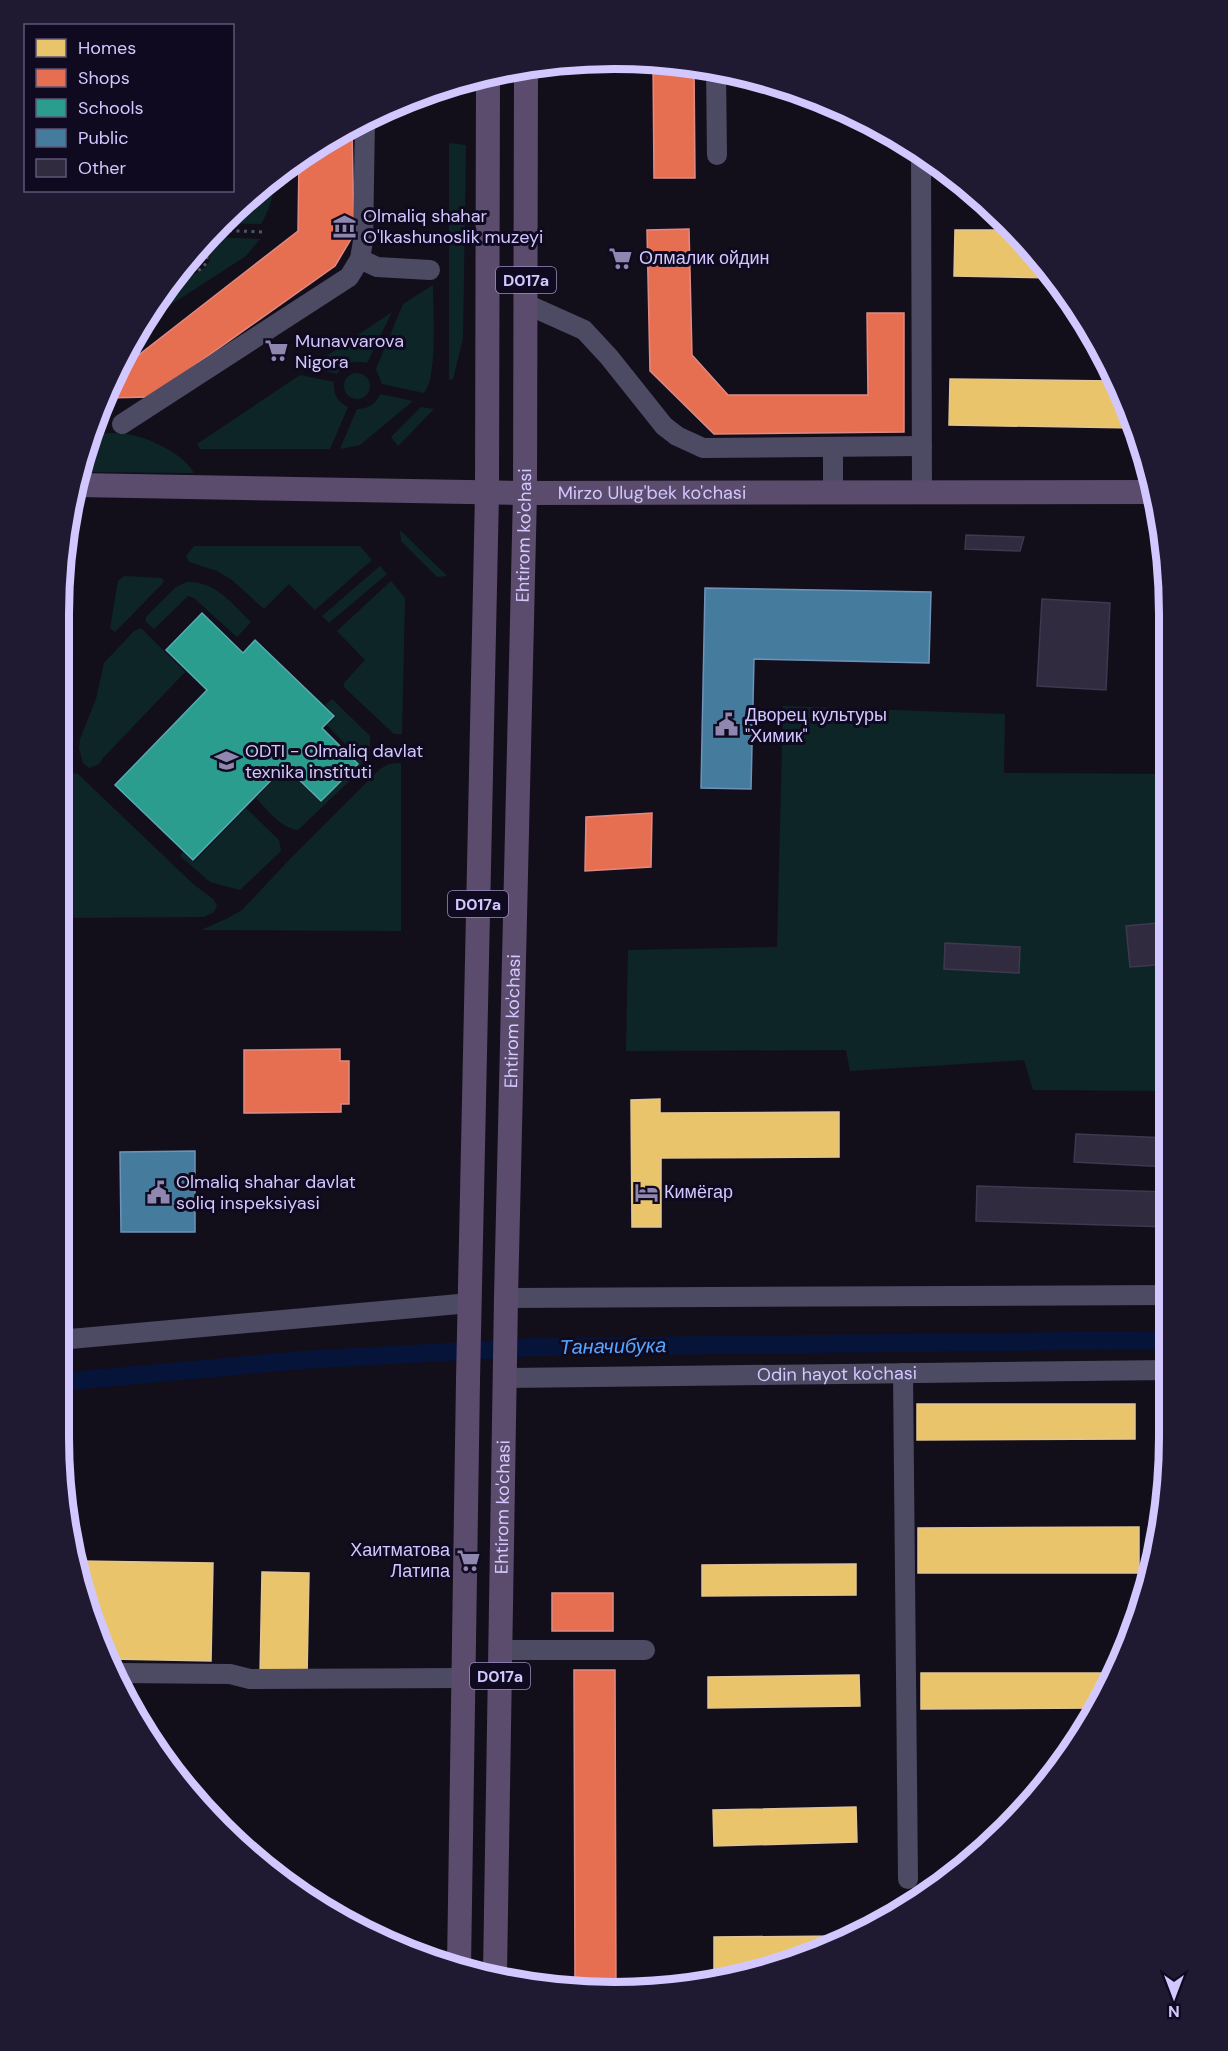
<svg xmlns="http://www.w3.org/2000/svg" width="1228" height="2051" font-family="'DM Sans',sans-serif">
	<rect width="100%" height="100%" fill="#120f1a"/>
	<g fill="#0e2527">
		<path d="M449 143 466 145 463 338 453 379 449 380Z"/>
		<path d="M275 177C274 195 270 208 261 224L220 223Z"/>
		<path d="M209 237 260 239 246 256 144 322C150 309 157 295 169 286 181 276 229 269 201 245Z"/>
		<path d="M198 249 204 256 203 262 196 269 190 268 185 265Z"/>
		<path d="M433 285C433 307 438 379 424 393L382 384 376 369 403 304Z"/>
		<path d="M392 312 367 363C354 360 344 362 337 374L310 367Z"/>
		<circle cx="357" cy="386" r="13"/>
		<path d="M300 375 334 382C333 393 337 402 348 407L330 449H200L197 444Z"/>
		<path d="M380 394 413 401 360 445 340 449 357 409C368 409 376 404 380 394Z"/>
		<path d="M421 407 434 409 398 446 391 437Z"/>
		<path d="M89 434C101 434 115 432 126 434 148 437 183 453 194 473L81 472Z"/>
		<path d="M400 530 447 576 437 577 401 541Z"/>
		<path d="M194 546H360L372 560 315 610 289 584 264 609 232 580 217 571 189 562 186 556Z"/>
		<path d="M380 566 387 574 329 623 322 616Z"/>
		<path d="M124 576 162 578 164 582 115 632 110 628 118 581Z"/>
		<path d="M391 581 405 598 402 734H394L344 687V683L365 660 337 631Z"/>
		<path d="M187 582C216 581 232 604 251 622L237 637 194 598 188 596 154 629 146 622V617L176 587Z"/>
		<path d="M141 628 185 672 103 758 99 764 89 768 83 763 79 748 80 739 96 699 104 663 134 631Z"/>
		<path d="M332 699 370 736V757L363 768 298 830C280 828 268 810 256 798L285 767 321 802 359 764 351 754 353 752 327 725 336 717 325 705Z"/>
		<path d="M783 706 1005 714 1004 773 1168 774V1091L1033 1090 1024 1060 850 1071 846 1050 626 1051 628 950 777 947Z"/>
		<path d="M401 763V931L201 930 226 919 242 910 290 859 380 769 389 764Z"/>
		<path d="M69 772 78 774 193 884 213 899 217 905 214 912 204 917 59 918V788L65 775Z"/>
		<path d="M246 808 279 840 281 851 240 890 210 882 180 856 183 852 194 862Z"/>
	</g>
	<g fill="#e9c46a" stroke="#e2c597" stroke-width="1.5">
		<path d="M955 230H1012L1031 247 1053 278 954 276Z"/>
		<path d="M950 379 1114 381 1133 428 949 425Z"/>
		<path d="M660 1099V1113L839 1112V1157L661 1158V1227H632L631 1100Z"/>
		<path d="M917 1404H1135V1439L917 1440Z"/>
		<path d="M1139 1527V1573H918V1528Z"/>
		<path d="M79 1561 213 1563 211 1661 111 1659 88 1615Z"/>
		<path d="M856 1564V1595L702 1596V1565Z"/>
		<path d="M262 1572 309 1573 307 1677 260 1676Z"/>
		<path d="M921 1673H1112L1094 1708 921 1709Z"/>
		<path d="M859 1675 860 1706 708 1708V1677Z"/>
		<path d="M856 1807 857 1842 714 1846 713 1810Z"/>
		<path d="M843 1936 792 1963 714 1976V1937Z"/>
	</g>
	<g fill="#e76f51" stroke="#e18a85" stroke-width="1.5">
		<path d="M653 62 694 66 695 178H654Z"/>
		<path d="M352 127 354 234 335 266 150 397 106 398 127 357H136L298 231 299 158 306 152Z"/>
		<path d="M689 229 692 355 728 395H868L867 313H904V432L714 434 650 371 647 230Z"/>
		<path d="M652 813 651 867 585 871 586 817Z"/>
		<path d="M340 1049V1061H349V1104H341V1112L244 1113V1050Z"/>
		<rect x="552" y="1593" width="61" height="38"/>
		<path d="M574 1670H615L616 1992H614L575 1986Z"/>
	</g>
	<path fill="#2a9d8f" stroke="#5caab1" stroke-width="1.5" d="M202 613 243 653 255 640 334 716 322 728 358 764 321 801 285 766 193 860 115 785 207 690 166 650Z"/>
	<g fill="#457b9d" stroke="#6f92ba" stroke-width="1.5">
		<path d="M705 588 931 592 929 663 754 659 751 789 701 788Z"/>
		<path d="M195 1151V1232H121L120 1152Z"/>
	</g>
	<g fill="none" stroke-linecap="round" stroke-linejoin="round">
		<path stroke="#06143a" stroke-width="18" d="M59 1382 302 1360 536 1347 1168 1340"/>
	</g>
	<g fill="#302b3e" stroke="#3e3850" stroke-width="1.5">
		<path d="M966 535 1024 537 1020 551 965 549Z"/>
		<path d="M1042 599 1110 603 1106 690 1037 686Z"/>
		<path d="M1168 922V964L1130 967 1126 926Z"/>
		<path d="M945 943 1020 947 1019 973 944 969Z"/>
		<path d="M1076 1134 1168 1138V1167L1074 1162Z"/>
		<path d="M977 1186 1168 1192V1227L976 1221Z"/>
	</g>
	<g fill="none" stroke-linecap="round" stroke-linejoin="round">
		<g stroke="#495868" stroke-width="3" stroke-dasharray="3 4.5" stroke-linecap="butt">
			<path d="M214 230 264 232"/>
			<path d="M184 267C194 275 207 270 207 256L200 247"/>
			<path d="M175 278 188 270"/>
		</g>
		<g stroke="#4d4a63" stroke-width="20">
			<path d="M716 69 717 155"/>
			<path d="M921 151 922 493"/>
			<path d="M360 259 377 267 430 270"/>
			<path d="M526 304 584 330 609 357 664 426 677 436 703 448 922 446"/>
			<path d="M122 424 349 277 360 259 363 241 365 120"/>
			<path d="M833 493V447"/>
			<path d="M506 1298 1168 1295"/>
			<path d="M59 1340 470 1303"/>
			<path d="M903 1373 908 1879"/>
			<path id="s1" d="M505 1378 1168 1370"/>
			<path d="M500 1650H645"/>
			<path d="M119 1673 230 1674 250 1679 464 1678"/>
		</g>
		<g stroke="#5b4c6d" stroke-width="24">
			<path id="s2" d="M78 485 525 493 1154 492"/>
			<path d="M459 1967 468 1380 487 493 488 75"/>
			<path id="s3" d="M495 1973 506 1298 525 493 526 67"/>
		</g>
	</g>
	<defs>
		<symbol id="museum-bare" viewBox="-9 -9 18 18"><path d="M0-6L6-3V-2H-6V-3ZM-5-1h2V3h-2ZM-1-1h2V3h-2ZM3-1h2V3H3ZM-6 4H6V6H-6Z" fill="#8f87af" stroke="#0f0a1f" stroke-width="2.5" paint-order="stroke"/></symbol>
		<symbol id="supermarket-bare" viewBox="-9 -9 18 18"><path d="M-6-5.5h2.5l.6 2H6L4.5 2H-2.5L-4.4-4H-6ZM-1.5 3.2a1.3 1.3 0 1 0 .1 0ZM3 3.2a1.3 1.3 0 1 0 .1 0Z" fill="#8f87af" stroke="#0f0a1f" stroke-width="2.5" paint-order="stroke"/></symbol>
		<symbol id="civic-bare" viewBox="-9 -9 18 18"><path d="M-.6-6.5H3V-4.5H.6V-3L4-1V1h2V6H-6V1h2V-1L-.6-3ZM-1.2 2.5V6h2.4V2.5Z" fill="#8f87af" stroke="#0f0a1f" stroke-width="2.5" paint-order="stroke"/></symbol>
		<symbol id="university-bare" viewBox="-9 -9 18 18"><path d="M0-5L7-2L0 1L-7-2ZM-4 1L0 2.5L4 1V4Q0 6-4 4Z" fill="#8f87af" stroke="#0f0a1f" stroke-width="2.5" paint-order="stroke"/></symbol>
		<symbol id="hotel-bare" viewBox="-9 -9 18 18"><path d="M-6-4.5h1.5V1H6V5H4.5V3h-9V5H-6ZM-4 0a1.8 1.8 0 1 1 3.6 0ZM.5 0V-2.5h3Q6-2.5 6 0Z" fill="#8f87af" stroke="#0f0a1f" stroke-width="2.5" paint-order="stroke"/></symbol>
	</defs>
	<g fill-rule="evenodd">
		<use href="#museum-bare" x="328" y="210" width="33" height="33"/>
		<use href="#supermarket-bare" x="604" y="242" width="33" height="33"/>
		<use href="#supermarket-bare" x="260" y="334" width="33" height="33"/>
		<use href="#civic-bare" x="710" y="708" width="33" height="33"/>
		<use href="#university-bare" x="210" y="744" width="33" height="33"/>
		<use href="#civic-bare" x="142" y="1176" width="33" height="33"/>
		<use href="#hotel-bare" x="630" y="1176" width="33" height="33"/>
		<use href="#supermarket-bare" x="452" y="1544" width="33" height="33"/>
	</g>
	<g text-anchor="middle" stroke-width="6" stroke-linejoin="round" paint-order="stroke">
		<g fill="#0f0a1f" stroke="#988fbc" stroke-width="1.5">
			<rect x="496" y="267" width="60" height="26" rx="4.5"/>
			<rect x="448" y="891" width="60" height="26" rx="4.5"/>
			<rect x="470" y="1663" width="60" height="26" rx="4.5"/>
		</g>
		<g font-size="16" font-weight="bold" fill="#d2c8ff">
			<text x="526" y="286">D017a</text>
			<text x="478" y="910">D017a</text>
			<text x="500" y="1682">D017a</text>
		</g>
		<g font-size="18" fill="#d2c8ff" stroke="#0f0a1f" text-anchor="start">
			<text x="363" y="222">Olmaliq shahar<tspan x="363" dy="21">O'lkashunoslik muzeyi</tspan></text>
			<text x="639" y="264">Олмалик ойдин</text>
			<text x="295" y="347">Munavvarova<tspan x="295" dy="21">Nigora</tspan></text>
			<text x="745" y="721">Дворец культуры<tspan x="745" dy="21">"Химик"</tspan></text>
			<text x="245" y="757">ODTI - Olmaliq davlat<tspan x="245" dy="21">texnika instituti</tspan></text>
			<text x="176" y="1188">Olmaliq shahar davlat<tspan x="176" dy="21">soliq inspeksiyasi</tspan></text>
			<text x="664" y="1198">Кимёгар</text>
			<text x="450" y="1556" text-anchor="end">Хаитматова<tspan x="450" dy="21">Латипа</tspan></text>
		</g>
		<g font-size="18" fill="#d2c8ff" stroke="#0f0a1f">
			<text dy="6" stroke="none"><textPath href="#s2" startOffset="574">Mirzo Ulug'bek ko'chasi</textPath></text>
			<text dy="6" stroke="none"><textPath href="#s3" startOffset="1438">Ehtirom ko'chasi</textPath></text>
			<text dy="6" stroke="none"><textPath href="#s3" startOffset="952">Ehtirom ko'chasi</textPath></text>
			<text dy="6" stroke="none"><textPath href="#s1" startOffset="332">Odin hayot ko'chasi</textPath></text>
			<text dy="6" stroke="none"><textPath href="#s3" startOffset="466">Ehtirom ko'chasi</textPath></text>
		</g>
		<g font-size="20" font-style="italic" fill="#56a5ff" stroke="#0f0a1f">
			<text transform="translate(613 1346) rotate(-1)" y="7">Таначибука</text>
		</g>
	</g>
	<path d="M0 0H1228V2051H0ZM614 69H614A545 545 0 0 1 1159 614V1437A545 545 0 0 1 614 1982H614A545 545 0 0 1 69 1437V614A545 545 0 0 1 614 69Z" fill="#1f1931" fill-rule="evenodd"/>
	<path fill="none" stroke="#d2c8ff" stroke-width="8" d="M614 69H614A545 545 0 0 1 1159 614V1437A545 545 0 0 1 614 1982H614A545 545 0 0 1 69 1437V614A545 545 0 0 1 614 69Z"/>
	<rect x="24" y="24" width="210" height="168" fill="#0f0a1f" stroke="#5d5679" stroke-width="1.5"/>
	<rect x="36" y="39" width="30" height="18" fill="#e9c46a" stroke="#5d5679" stroke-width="1.5"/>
	<text x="78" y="54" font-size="18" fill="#d2c8ff">Homes</text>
	<rect x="36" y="69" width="30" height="18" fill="#e76f51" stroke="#5d5679" stroke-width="1.5"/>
	<text x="78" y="84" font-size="18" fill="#d2c8ff">Shops</text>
	<rect x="36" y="99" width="30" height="18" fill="#2a9d8f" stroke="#5d5679" stroke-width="1.5"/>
	<text x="78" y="114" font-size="18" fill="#d2c8ff">Schools</text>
	<rect x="36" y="129" width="30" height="18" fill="#457b9d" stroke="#5d5679" stroke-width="1.5"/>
	<text x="78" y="144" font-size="18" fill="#d2c8ff">Public</text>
	<rect x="36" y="159" width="30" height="18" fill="#302b3e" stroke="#5d5679" stroke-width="1.5"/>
	<text x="78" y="174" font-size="18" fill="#d2c8ff">Other</text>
	<g transform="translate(1174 1997) rotate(180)" stroke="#0f0a1f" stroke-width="4.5" paint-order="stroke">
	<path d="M0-4.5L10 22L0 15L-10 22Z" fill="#d2c8ff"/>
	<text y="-9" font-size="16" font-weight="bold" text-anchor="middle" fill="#d2c8ff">N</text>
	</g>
</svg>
